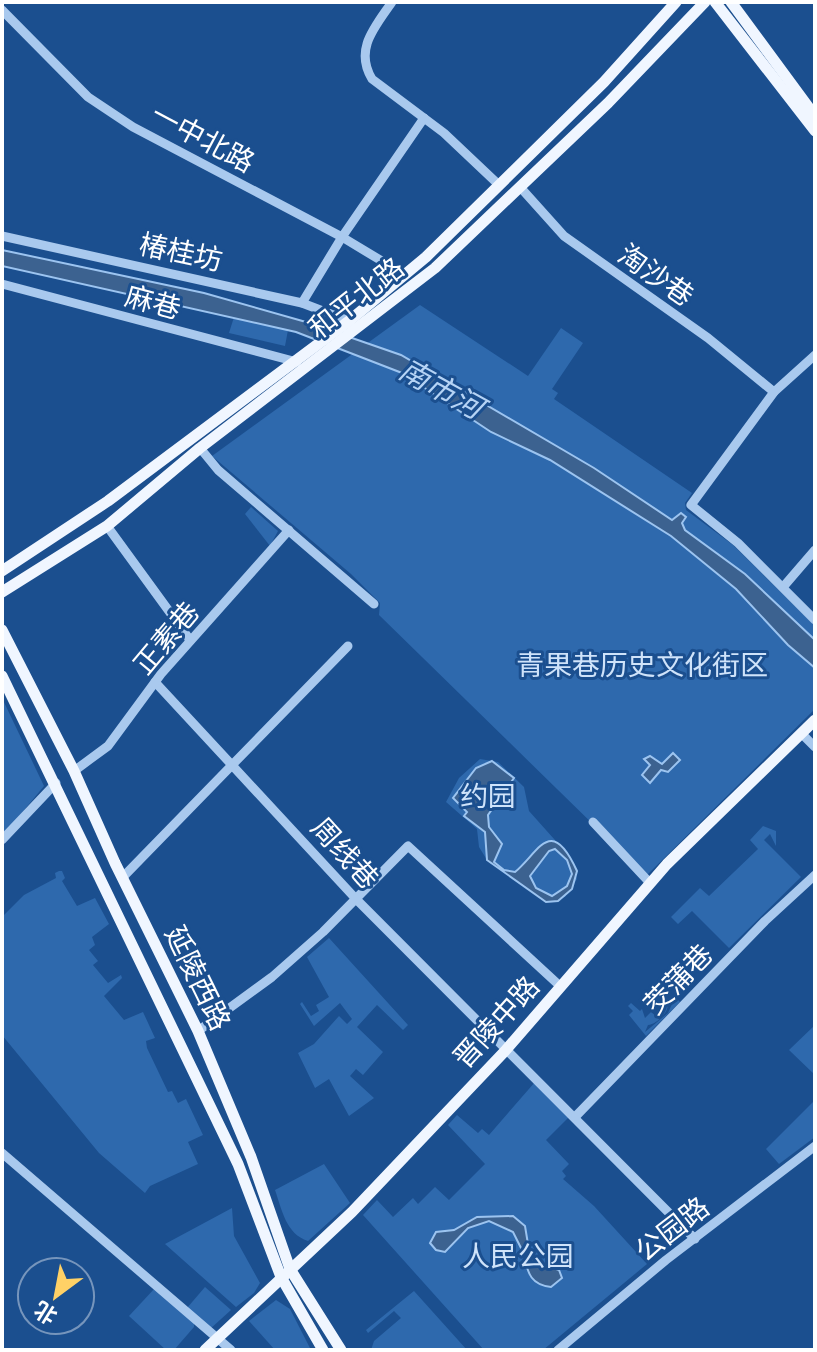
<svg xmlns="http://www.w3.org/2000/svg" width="817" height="1352" font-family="'Sofia Sans Condensed','Noto Sans SC',sans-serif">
	<rect width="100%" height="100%" fill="#1b4f8f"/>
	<g fill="#2e69ad">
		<path d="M420 305 528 376 561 328 583 343 552 389 558 393 554 399 692 493 685 503 686 510 733 545 815 626V709L646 876 379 615 380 603 351 574 212 456Z"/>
		<path d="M234 317 288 330 285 346 229 333Z"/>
		<path d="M251 507 278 531 270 546 245 514Z"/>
		<path d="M2 698 44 786 2 837Z"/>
		<path d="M480 759 498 762 524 787 529 811 571 858 577 879 565 897 546 902 487 860 479 847 477 829 446 802 459 778Z"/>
		<path d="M763 826 776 831V846L770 834 764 840 801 877 729 948 692 911 678 924 671 917 700 888 709 896 758 849 750 840Z"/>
		<path d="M59 871H62L65 878 62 881 77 906 95 898 109 924 92 937 95 945 89 950 98 961 93 965 108 983 121 975 122 978 104 996 124 1020 143 1012 155 1038 146 1041 147 1048 168 1092 172 1091 178 1103 186 1099 203 1135 188 1142 198 1164 150 1186 145 1193 99 1153 2 1035V917L24 895 56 878 55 873Z"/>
		<path d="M329 938 408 1025 403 1030 377 1005 357 1027 383 1052 363 1075 356 1069 350 1076 374 1098 349 1116 329 1079 315 1088 298 1053 314 1044 339 1016 347 1024 352 1019 340 1003 314 1026 300 1004 302 1002 311 1016 319 1011 316 1005 329 997 307 957Z"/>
		<path d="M675 997 680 1002 646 1036 629 1015 633 1011 628 1006 631 1003 640 1011 642 1009 645 1018 651 1012 657 1017 666 1009 661 1001 668 1004C668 1013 657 1024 648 1025L645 1032 668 1013Z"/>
		<path d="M815 1025V1075L789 1050Z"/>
		<path d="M535 1082 569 1117 546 1140 569 1164 562 1171 566 1176 563 1179 594 1206 647 1264 543 1350H484L363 1215 377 1200 393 1217 413 1198 418 1204 435 1187 449 1200 485 1164 448 1125 457 1115 478 1133 482 1129 489 1135Z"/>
		<path d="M815 1100V1137L779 1164 766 1149Z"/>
		<path d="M324 1164 350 1203 308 1241C286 1234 282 1210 275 1190Z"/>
		<path d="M232 1208 234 1236 260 1283 254 1293 236 1307 165 1244Z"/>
		<path d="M205 1287 231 1310 210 1329 187 1308Z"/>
		<path d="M155 1288 194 1322V1327L174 1350H166L129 1316Z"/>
		<path d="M414 1291 467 1350H371L374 1341 401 1318 394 1311 368 1333 366 1330Z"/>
		<path d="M276 1300 290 1309 311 1350H275L249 1321Z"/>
	</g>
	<g fill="#3c6290" stroke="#9cc4f0" stroke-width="2" fill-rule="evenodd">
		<path d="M2 250 204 293 306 322 401 355 594 468 672 520 681 513 686 517 682 523 685 530 745 574 815 640V668L788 645 736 589 671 536 550 460 491 432 402 373 296 332 2 266Z"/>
		<path d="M673 753 680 760 668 772 661 770 650 783 642 775 650 765 644 759 650 756 662 764Z"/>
		<path d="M492 761 514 778 488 815 489 827 502 844 494 862 504 870 515 872C539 852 551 814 577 871L572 889 558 901 546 902 487 860 485 832 464 816 467 812 453 798 476 768ZM555 849 567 860 572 874 567 886 552 896 536 888 530 876 549 851Z"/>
		<path d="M513 1216 525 1226 529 1250 523 1252 513 1232 489 1221 468 1228 445 1252 436 1250 430 1243 436 1232 454 1230 477 1217Z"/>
		<path d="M530 1254 539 1263 559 1270 562 1278 551 1287C532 1285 527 1274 525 1256Z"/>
	</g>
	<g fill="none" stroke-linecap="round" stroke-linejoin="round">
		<g stroke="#a9c9ee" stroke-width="9">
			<path d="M392 2C375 27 354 49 372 79L444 133 499 185"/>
			<path d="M2 10 88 97 133 127 342 237 405 275"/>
			<path d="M520 187 564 236 708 338 774 392"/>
			<path d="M2 236 302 303 349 321"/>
			<path d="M2 284 297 362"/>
			<path d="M302 303 342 237 424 118"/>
			<path d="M815 355 774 392 691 505 738 543 815 620"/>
			<path d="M200 448 218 470 374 604"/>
			<path d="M107 526 190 640"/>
			<path d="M784 586 815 550"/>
			<path d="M155 682 356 899 695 1239"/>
			<path d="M801 733 815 747"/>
			<path d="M74 771 108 746 161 674 289 530"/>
			<path d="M593 822 650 883"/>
			<path d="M2 840 56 783"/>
			<path d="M122 878 348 646"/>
			<path d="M198 1031 272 977 323 932 408 846 560 986"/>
			<path d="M576 1116 765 921 815 875"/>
			<path d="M2 1153 231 1350"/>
			<path d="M558 1350 666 1260 815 1146"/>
		</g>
		<g stroke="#f0f6ff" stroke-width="11">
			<path d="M715 2 815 131"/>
			<path d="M731 2 815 116"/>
			<path d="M2 571 108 501 349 321 426 257 604 82 676 2"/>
			<path d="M2 592 107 526 200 448 435 268 608 103 705 2"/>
			<path d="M2 630 74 771 115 863 198 1031 251 1157 290 1269 341 1350"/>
			<path d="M2 676 238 1164 281 1277 323 1350"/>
			<path d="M205 1350 352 1212 505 1051 667 864 815 720"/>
		</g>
	</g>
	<g text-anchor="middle" stroke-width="6" stroke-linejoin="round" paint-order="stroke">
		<g font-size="28" fill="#fff" stroke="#1b4f8f">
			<text transform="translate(203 138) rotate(28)" y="10">一中北路</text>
			<text transform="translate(181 252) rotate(12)" y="10">椿桂坊</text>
			<text transform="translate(656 275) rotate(35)" y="10">淘沙巷</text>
			<text transform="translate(356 298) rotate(-38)" y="10">和平北路</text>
			<text transform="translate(153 302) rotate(15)" y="10">麻巷</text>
			<text transform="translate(166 638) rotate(-50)" y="10">正素巷</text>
			<text transform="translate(345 853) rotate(48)" y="10">周线巷</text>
			<text transform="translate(198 978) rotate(64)" y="10">延陵西路</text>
			<text transform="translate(678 979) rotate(-46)" y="10">茭蒲巷</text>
			<text transform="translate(496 1022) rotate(-48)" y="10">晋陵中路</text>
			<text transform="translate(672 1229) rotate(-38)" y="10">公园路</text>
		</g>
		<g font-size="28" fill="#cfe3fa" stroke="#1b4f8f">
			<text x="642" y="675">青果巷历史文化街区</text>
			<text x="488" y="806">约园</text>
			<text x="518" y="1266">人民公园</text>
		</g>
		<g font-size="30" font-style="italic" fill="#b5d3f5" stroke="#1b4f8f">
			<text transform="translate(441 389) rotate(29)" y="10">南市河</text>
		</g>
	</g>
	<rect width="817" height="1352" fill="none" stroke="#ffffff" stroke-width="8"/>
	<g transform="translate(56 1296) rotate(212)"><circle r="38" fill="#1b4f8f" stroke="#7695bc" stroke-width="2"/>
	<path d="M0-6L14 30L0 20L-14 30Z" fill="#ffd166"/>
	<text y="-12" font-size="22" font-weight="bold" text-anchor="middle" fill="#ffffff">北</text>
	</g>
</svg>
